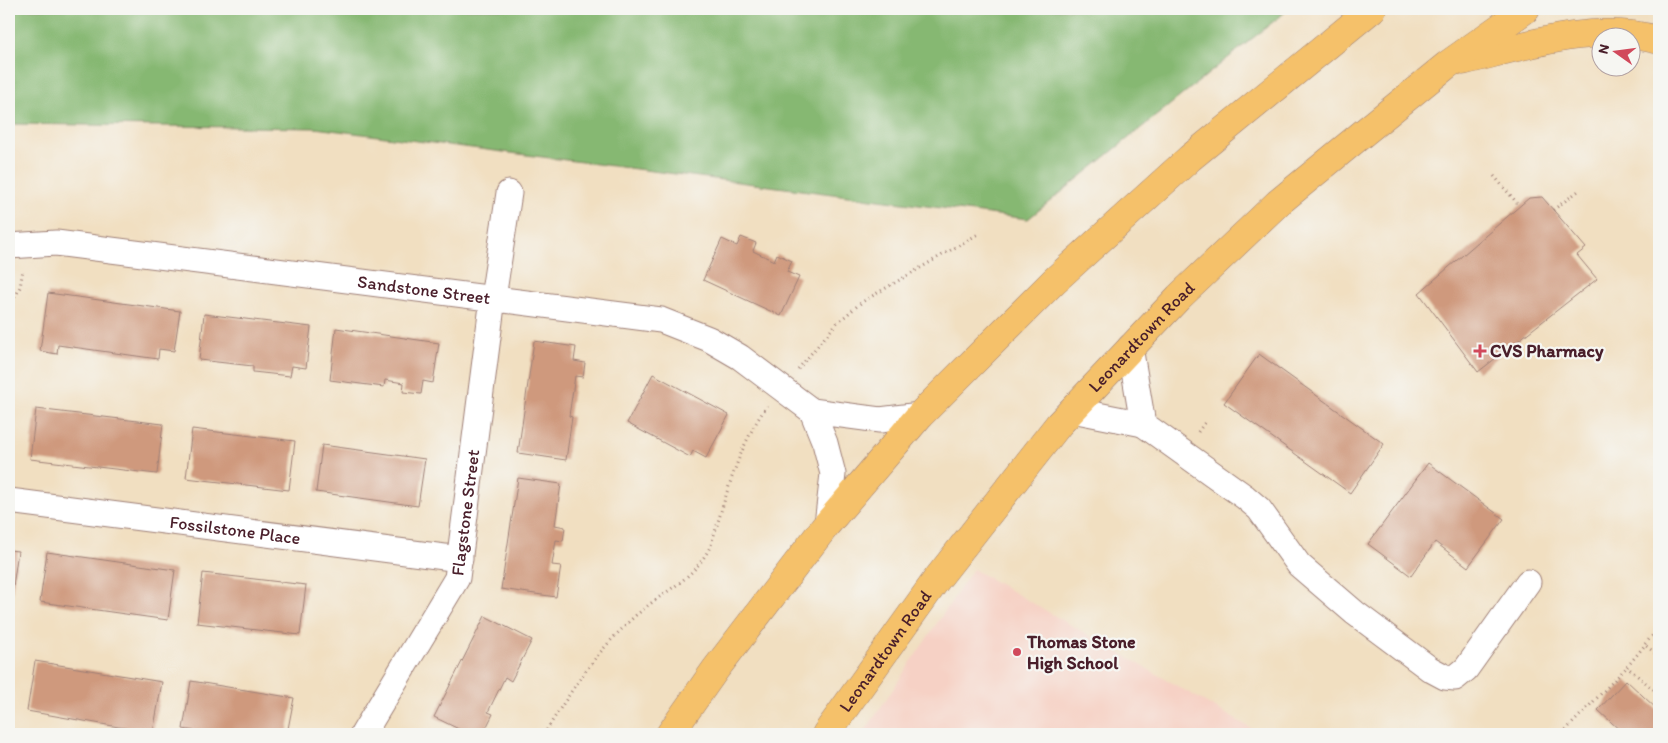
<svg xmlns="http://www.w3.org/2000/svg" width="1668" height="743" font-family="Itim,sans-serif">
	<rect width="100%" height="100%" fill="#f6f6f2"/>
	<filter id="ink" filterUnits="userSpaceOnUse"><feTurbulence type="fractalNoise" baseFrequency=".02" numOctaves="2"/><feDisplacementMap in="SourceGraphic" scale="10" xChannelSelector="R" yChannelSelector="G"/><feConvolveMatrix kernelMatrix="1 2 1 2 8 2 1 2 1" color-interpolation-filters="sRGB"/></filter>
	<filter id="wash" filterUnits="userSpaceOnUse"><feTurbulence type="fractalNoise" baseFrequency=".0096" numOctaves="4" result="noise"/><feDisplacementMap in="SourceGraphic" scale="20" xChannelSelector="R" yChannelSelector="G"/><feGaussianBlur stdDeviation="1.12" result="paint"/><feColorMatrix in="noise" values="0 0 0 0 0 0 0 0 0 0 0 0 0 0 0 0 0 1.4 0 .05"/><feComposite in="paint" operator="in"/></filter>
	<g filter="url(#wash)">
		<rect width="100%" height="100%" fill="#f1dfc1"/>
		<path fill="#f6d1c5" d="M973 569 1261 734H863Z"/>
		<path fill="#86b872" stroke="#686c4e" d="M9 9H1289L1028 219 315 128 9 124Z"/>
		<g id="blocks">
			<g fill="#cf997d">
				<path d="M1542 197 1586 248 1577 255 1597 279 1478 372 1419 293 1529 198Z"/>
				<path d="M741 237 756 243 753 251 774 261 777 254 792 261 787 272 799 277 781 316 703 280 722 239 737 246Z"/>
				<path d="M48 293 180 311 174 351 159 349 158 359 58 345 57 354 40 351Z"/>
				<path d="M204 314 311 327 306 368 292 366 290 376 253 372V366L199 360Z"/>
				<path d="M336 328 439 343 433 383 423 381 421 394 403 392 404 383 385 380 384 387 330 380Z"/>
				<path d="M534 341 576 347 574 361 585 363 583 377 575 376 569 416 572 417 566 460 518 453Z"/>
				<path d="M1259 354 1384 444 1350 493 1224 403Z"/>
				<path d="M653 374 729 415 706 458 693 451 690 457 627 423Z"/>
				<path d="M36 409 163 424 157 474 30 459Z"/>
				<path d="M192 429 295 441 289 490 186 478Z"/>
				<path d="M322 445 425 459 418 506 316 492Z"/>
				<path d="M1428 463 1504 519 1468 567 1435 542 1411 576 1368 544Z"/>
				<path d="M518 478 561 484 555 525 565 527 563 541 556 540 552 565 561 566 556 597 501 589Z"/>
				<path d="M9 550 18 551 11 601H9Z"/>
				<path d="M47 552 175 570 168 620 40 602Z"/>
				<path d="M203 573 306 585 300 635 197 623Z"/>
				<path d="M485 616 532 640 511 681 505 677 488 712 493 714 483 734H469L434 717Z"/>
				<path d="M35 661 162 682 153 733 27 711Z"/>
				<path d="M1626 680 1659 711V734H1624L1598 710Z"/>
				<path d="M191 681 294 698 287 734H212L183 729Z"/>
			</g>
		</g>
	</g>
	<g filter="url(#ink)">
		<use href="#blocks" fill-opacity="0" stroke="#9e7f76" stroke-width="1"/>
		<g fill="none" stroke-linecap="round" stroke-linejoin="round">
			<defs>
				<g id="minor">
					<path id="s1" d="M9 246 56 243 661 320 709 339 740 357 812 411"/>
					<path d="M1072 410 1143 424 1130 347"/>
					<path d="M1143 424 1245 497 1259 509 1299 565 1355 613 1430 669 1445 677 1455 678 1466 669 1528 582"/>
					<path id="s2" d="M9 501 460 559"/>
					<path d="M827 524 833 474 825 443 812 411 880 420 920 415"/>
					<path id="s3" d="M363 734 457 578 493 298 509 193"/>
				</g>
				<g id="highway">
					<path d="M1463 61C1528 45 1592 22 1659 40"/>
					<path d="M670 734 715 670 827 524 920 415 1054 281 1190 158 1372 9"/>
					<path id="s4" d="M826 734 937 579 1059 424 1179 297 1278 203 1345 148 1447 65 1526 9"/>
				</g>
			</defs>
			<use href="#minor" stroke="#9e7f76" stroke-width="27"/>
			<use href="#highway" stroke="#9e7f76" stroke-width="29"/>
			<g stroke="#9e7f76" stroke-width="3" stroke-dasharray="1 4" stroke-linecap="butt">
				<path d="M1494 176 1517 203"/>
				<path d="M1553 210 1581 189"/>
				<path d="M9 311 20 287 23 270"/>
				<path d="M798 369 837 323 862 302 980 233"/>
				<path d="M1198 432 1205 422"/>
				<path d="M1645 644 1659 628"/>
				<path d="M1659 656 1645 645 1627 667 1659 694"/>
				<path d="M544 734C567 698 590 660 621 630 627 624 633 617 640 612 668 588 694 580 711 545 726 497 737 448 767 406"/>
				<path d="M1562 734 1627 667"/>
			</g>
			<use href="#minor" stroke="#fff" stroke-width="25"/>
			<use href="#highway" stroke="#f5c16b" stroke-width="28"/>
		</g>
	</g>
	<g fill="#d1495b" stroke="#f6f6f2" stroke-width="2">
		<path d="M1477.5 343.5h5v5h5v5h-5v5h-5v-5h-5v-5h5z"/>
		<circle cx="1017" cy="652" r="5"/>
	</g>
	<g text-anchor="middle" stroke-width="4.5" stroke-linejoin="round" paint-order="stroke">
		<g font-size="18" fill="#4a1f2b" stroke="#f6f6f2">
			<text dy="6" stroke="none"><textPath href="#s1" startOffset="418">Sandstone Street</textPath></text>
			<text dy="6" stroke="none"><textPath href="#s4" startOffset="508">Leonardtown Road</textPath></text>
			<text dy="6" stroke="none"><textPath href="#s3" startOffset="248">Flagstone Street</textPath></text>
			<text dy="6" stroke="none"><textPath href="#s2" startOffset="228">Fossilstone Place</textPath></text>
			<text dy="6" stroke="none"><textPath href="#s4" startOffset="102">Leonardtown Road</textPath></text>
		</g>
		<g font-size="18" font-weight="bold" fill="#4a1f2b" stroke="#f6f6f2" text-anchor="start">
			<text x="1490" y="357">CVS Pharmacy</text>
			<text x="1027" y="648">Thomas Stone<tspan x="1027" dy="21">High School</tspan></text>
		</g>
	</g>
	<rect width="1668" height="743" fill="none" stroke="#f6f6f2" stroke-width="30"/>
	<g transform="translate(1616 52) rotate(284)"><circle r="24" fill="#f6f6f2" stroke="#b1a0a2"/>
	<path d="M0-4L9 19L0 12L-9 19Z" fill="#d1495b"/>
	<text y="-8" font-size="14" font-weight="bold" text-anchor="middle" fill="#4a1f2b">N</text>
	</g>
</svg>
